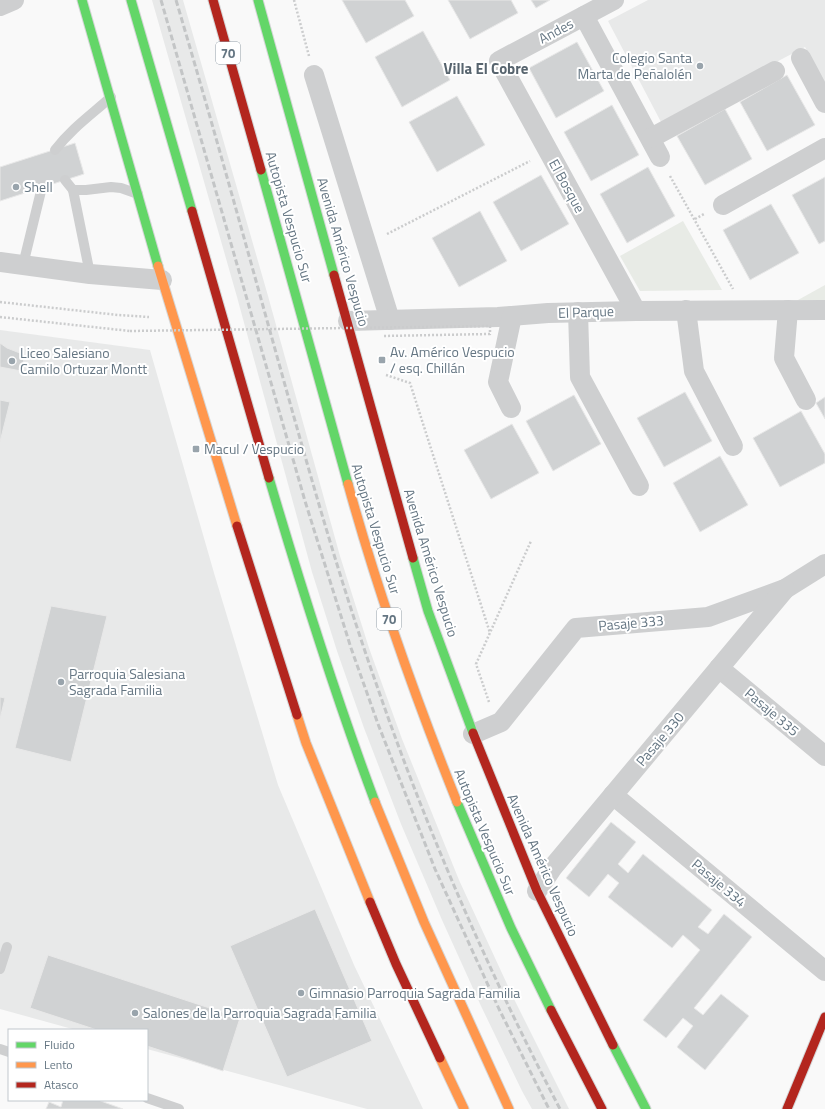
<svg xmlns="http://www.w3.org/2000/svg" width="825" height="1109" font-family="'Titillium Web',sans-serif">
	<rect width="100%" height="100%" fill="#f9f9f9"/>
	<g fill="#e8e9e9">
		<path d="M152 0H183L268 296 340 556 369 648 402 739 459 880 513 997 569 1109H532L522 1091 481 1006 442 920 401 824 364 728 337 651 312 572 237 297Z"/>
		<path d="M648 0H825V85L805 47 661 122 608 21Z"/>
		<path d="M0 330 150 350 214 573 278 785 354 965 423 1109H367L147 1049V1030H76L0 1009Z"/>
	</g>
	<g fill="#e8ebe6">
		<path d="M683 221 722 290 640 291 620 256Z"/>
		<path d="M825 285V301L798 300Z"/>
	</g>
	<g fill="#d0d2d3" stroke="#e8e8e8">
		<path d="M342 0H405L414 16 366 43Z"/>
		<path d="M448 0H511L518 13 470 39Z"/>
		<path d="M531 0H550L536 8Z"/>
		<path d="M423 31 450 80 402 107 375 57Z"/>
		<path d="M577 42 604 91 556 118 529 68Z"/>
		<path d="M787 75 815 125 767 151 740 102Z"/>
		<path d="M457 96 485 145 437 172 409 122Z"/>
		<path d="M612 105 639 155 591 181 564 132Z"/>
		<path d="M725 109 752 159 705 185 677 136Z"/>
		<path d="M75 143 84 174 0 201V167Z"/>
		<path d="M648 167 675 216 627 243 600 194Z"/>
		<path d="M541 175 569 224 521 251 493 202Z"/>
		<path d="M825 177V241L819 244 792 195Z"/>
		<path d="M771 204 799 253 750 280 723 230Z"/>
		<path d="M480 211 507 261 459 287 432 238Z"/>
		<path d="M0 343 7 348 25 355 21 371 0 367Z"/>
		<path d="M685 392 712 441 664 467 637 418Z"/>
		<path d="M574 395 601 444 553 471 526 421Z"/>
		<path d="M825 397V419L816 403Z"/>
		<path d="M0 400 10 402 0 442Z"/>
		<path d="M801 411 825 454V463L780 487 753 438Z"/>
		<path d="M512 424 539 473 491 499 464 450Z"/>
		<path d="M720 456 748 505 700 532 673 483Z"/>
		<path d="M51 606 107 616 71 762 15 748Z"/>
		<path d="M0 697 5 698 0 719Z"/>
		<path d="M611 822 636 842 618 864 628 873 643 854 712 910 698 927 708 934 724 914 752 937 694 1008 703 1015 721 994 749 1016 705 1070 677 1047 693 1026 683 1018 666 1038 643 1020 700 950 683 935 672 948 608 897 619 883 608 874 589 897 566 878Z"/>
		<path d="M315 909 372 1041 287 1077 230 946Z"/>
		<path d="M48 955 240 1018 223 1071 147 1046V1030H97L30 1008Z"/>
		<path d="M63 1100H98L123 1109H46L49 1102 61 1107Z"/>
	</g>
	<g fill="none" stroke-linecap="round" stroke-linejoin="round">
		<defs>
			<g id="fast">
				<path d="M82 0 158 266"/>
				<path d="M131 0 192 211"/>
				<path d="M258 0 334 275"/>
				<path d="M261 170 348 484"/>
				<path d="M269 478C301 587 335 695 375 802"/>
				<path d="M413 558 428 611 473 733"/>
				<path d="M457 802 511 928 551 1010"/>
				<path d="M613 1045 646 1109"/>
			</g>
			<g id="slow">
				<path d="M158 266 237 526"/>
				<path d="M348 484C378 593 415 697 457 802"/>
				<path d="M297 715 306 743 370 902"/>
				<path d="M375 802 424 922 509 1109"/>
				<path d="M440 1058 464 1109"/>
			</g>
			<g id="jam">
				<path d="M213 0 261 170"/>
				<path d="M192 211 269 478"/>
				<path d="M334 275 413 558"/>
				<path d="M237 526 297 715"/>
				<path d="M473 733 537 891 613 1045"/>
				<path d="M370 902 396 964 440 1058"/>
				<path d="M551 1010 602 1109"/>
				<path d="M787 1109 825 1017"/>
			</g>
		</defs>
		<use href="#fast" stroke="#d5d6d7" stroke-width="11"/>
		<use href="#slow" stroke="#d5d6d7" stroke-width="11"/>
		<use href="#jam" stroke="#d5d6d7" stroke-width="11"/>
		<g stroke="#cbcccd" stroke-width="2.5" stroke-dasharray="2 2" stroke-linecap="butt">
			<path d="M294 0 309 56"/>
			<path d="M670 176 733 289"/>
			<path d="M695 219 704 214"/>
			<path d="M387 234 530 161"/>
			<path d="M0 302 118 315 149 317"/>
			<path d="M0 317 130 331"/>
			<path d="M386 375 410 383 490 633"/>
			<path d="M489 702 476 664 531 541"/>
		</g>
		<g stroke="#cecfd0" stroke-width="10">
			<path d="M55 150C72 128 91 115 111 97"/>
			<path d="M65 180 73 190H86L111 187 121 188 138 194"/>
			<path d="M73 190 90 274"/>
			<path d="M23 265 42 187"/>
			<path d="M0 969 7 947"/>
			<path d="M0 1049 9 1052"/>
			<path d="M147 1098 179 1109"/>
		</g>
		<g stroke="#cecfd0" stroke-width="20">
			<path d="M614 0 499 61 636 311"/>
			<path d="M0 6 14 0"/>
			<path d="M584 16 660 157"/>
			<path d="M801 58 825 103"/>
			<path d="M314 75 390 320"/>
			<path d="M651 138 775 71"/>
			<path d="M723 205 825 148"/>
			<path d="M0 262 90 274 162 280"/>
			<path d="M686 310 694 371 733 446"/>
			<path d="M788 310 784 358 806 400"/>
			<path d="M578 312 580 377 639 486"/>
			<path d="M348 321 498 317 548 313 636 311 825 310"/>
			<path d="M511 408 498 382 512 316"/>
			<path d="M719 668 825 756"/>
			<path d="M473 734 501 722 576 628 708 617 785 589 825 564"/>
			<path d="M613 795 825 971"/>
			<path d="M537 891 553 867 785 589"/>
		</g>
		<use href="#fast" stroke="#63d668" stroke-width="9"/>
		<use href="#slow" stroke="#ff974d" stroke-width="9"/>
		<use href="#jam" stroke="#b3261e" stroke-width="9"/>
		<g stroke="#c3c5c6" stroke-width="3" stroke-dasharray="6 3" stroke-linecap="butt">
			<path d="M161 0 305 501 351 648 378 724 435 869 499 1009 549 1109"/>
			<path d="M176 0C208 108 238 216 268 324 302 446 335 567 377 686 427 831 489 973 560 1109"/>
		</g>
		<path stroke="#cbcccd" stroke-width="2.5" stroke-dasharray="2 2" stroke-linecap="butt" d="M130 331 490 326V334L383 336"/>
	</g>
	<g fill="#99a4ac" stroke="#fff" stroke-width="1.5">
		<circle cx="700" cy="66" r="4"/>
		<circle cx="16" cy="187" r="4"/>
		<rect x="378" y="356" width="8" height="8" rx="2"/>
		<circle cx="12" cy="361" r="4"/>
		<rect x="192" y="445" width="8" height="8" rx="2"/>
		<circle cx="61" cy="682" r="4"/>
		<circle cx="301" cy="993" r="4"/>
		<circle cx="135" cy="1013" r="4"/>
	</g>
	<g text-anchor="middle" stroke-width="4" stroke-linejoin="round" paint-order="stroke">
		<g fill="#fff" stroke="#939fa8" stroke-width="1">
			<rect x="216" y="42" width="24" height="22" rx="3"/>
			<rect x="377" y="608" width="24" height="22" rx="3"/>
		</g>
		<g font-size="13" font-weight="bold" fill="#657683">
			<text x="228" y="58">70</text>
			<text x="389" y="624">70</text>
		</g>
		<g font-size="14" fill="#657683" stroke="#fff">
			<text transform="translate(556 31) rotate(-28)" y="5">Andes</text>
			<text transform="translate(567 186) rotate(61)" y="5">El Bosque</text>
			<text transform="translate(289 217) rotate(74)" y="5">Autopista Vespucio Sur</text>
			<text transform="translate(343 252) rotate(74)" y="5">Avenida Américo Vespucio</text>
			<text transform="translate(586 312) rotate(-2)" y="5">El Parque</text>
			<text transform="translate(376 529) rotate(73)" y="5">Autopista Vespucio Sur</text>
			<text transform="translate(431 563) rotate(73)" y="5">Avenida Américo Vespucio</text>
			<text transform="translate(631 623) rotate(-5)" y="5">Pasaje 333</text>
			<text transform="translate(772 712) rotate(40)" y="5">Pasaje 335</text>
			<text transform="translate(660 739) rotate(-50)" y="5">Pasaje 330</text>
			<text transform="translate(485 832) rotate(67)" y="5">Autopista Vespucio Sur</text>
			<text transform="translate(543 865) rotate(66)" y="5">Avenida Américo Vespucio</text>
			<text transform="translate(719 883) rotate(40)" y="5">Pasaje 334</text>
		</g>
		<g font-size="14" fill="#657683" stroke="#fff" text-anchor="start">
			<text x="692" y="63" text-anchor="end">Colegio Santa<tspan x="692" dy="16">Marta de Peñalolén</tspan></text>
			<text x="24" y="192">Shell</text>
			<text x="390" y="357">Av. Américo Vespucio<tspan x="390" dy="16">/ esq. Chillán</tspan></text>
			<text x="20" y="358">Liceo Salesiano<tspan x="20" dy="16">Camilo Ortuzar Montt</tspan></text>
			<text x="204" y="454">Macul / Vespucio</text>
			<text x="69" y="679">Parroquia Salesiana<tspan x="69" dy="16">Sagrada Familia</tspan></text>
			<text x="309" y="998">Gimnasio Parroquia Sagrada Familia</text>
			<text x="143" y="1018">Salones de la Parroquia Sagrada Familia</text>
		</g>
		<g font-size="15" font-weight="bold" fill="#57646e" stroke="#fff">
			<text x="486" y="74">Villa El Cobre</text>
		</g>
	</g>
	<rect x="8" y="1029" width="140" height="72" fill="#ffffff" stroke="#c1c8cd"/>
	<rect x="16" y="1042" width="20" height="6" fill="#63d668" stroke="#c1c8cd"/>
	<text x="44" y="1049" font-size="12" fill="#657683">Fluido</text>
	<rect x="16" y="1062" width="20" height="6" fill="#ff974d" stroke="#c1c8cd"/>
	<text x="44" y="1069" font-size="12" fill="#657683">Lento</text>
	<rect x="16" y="1082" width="20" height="6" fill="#b3261e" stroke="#c1c8cd"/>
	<text x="44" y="1089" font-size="12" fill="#657683">Atasco</text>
</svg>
